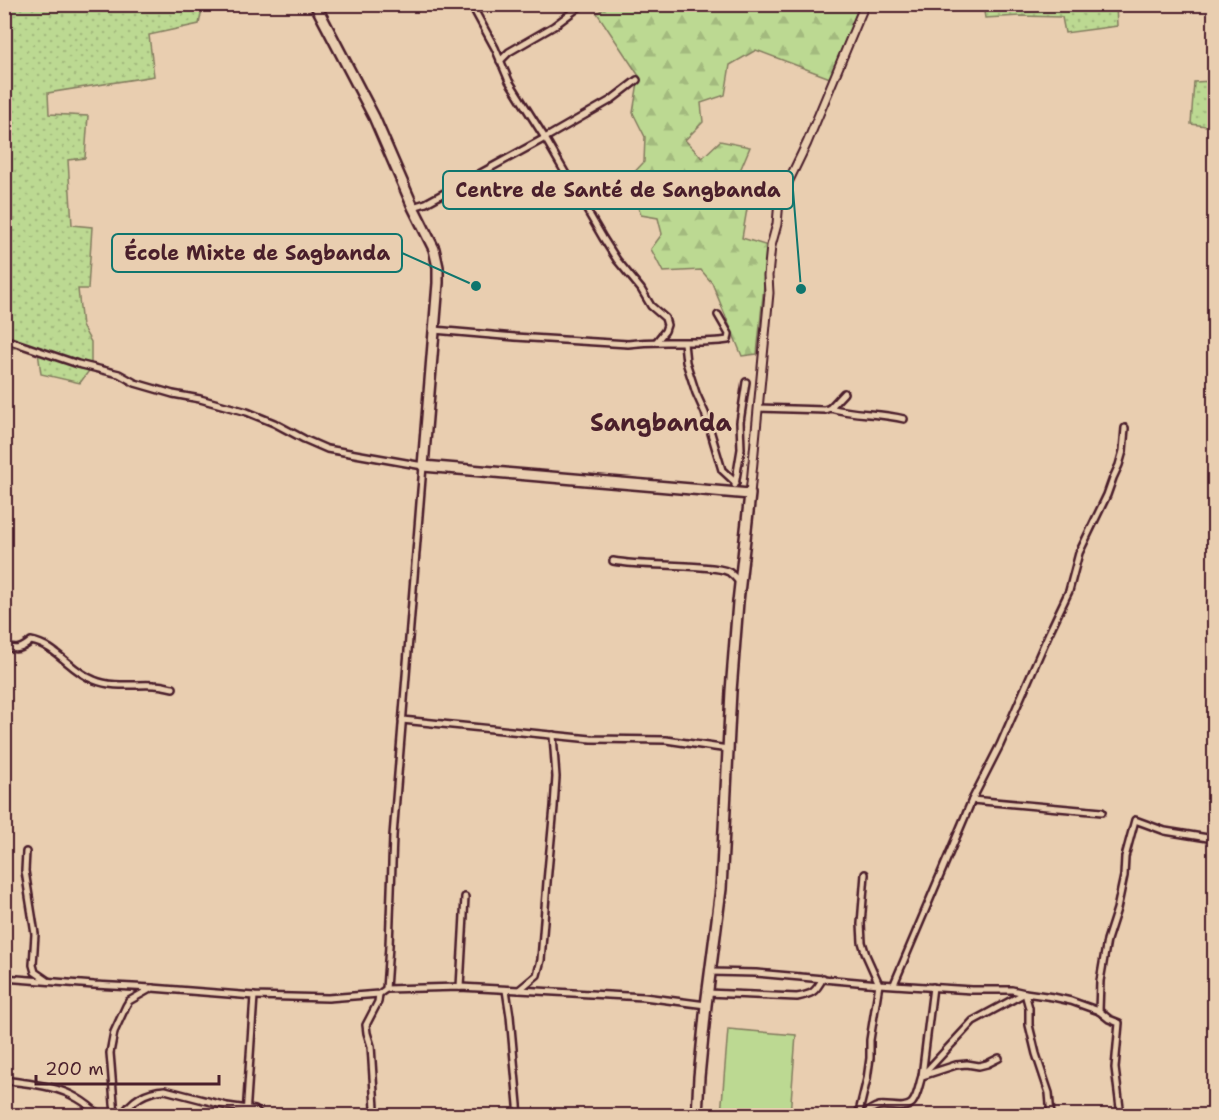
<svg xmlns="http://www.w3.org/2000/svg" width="1219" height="1120" font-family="'Shantell Sans',sans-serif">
	<defs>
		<pattern id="grass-dots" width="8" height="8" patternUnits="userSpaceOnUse" patternTransform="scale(1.5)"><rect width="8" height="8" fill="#bcd992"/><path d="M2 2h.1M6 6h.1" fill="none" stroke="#a3ba7e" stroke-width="1.8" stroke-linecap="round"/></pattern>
		<pattern id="forest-firs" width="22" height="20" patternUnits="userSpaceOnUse" patternTransform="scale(1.5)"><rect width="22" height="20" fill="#bcd992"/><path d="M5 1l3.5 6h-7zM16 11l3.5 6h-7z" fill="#a3ba7e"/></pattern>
	</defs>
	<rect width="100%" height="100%" fill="#e9ceb0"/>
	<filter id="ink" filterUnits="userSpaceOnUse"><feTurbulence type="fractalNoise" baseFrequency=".0167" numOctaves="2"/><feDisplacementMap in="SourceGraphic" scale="12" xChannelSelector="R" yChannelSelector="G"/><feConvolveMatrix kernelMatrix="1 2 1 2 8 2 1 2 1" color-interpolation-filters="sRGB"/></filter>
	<g filter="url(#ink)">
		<g fill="url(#grass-dots)" stroke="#837c5e" stroke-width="1.5">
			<path d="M5 5H203L199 24 149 35 154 76 48 93 49 114 88 116 85 158 68 160 72 225 92 227 88 289H78L82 326 91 342V368L80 383 41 374 38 352 18 347 5 350Z"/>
			<path d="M983 5H1116L1117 26 1065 33 1062 17 1020 16 985 18Z"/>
			<path d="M1214 81V127L1191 124 1194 82Z"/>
		</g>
		<path fill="url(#forest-firs)" stroke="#837c5e" stroke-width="1.5" d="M611 4 860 5 830 78 756 50 730 65 725 95 701 103 703 122 685 140 702 158 720 141 750 147 739 173 754 178 761 182 748 203 742 238 768 246 757 354 742 356 712 283 701 270 663 272 651 249 662 234 658 218 641 215 628 179 644 162 645 137 633 113 639 76 597 13Z"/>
		<path fill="#bcd992" stroke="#837c5e" stroke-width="1.5" d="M728 1029 796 1035 790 1115H721Z"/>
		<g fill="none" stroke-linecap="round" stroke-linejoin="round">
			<defs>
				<g id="minor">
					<path d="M471 4 495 48 509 81 545 138 603 238 617 260 641 289 651 306 665 318 667 325 665 331 656 342"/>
					<path d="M500 61 509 52 554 26 583 4"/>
					<path d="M413 207 426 203 545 138 611 100 637 80"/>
					<path d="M434 330 515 337 628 344C661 339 695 345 728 340L729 334 718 315"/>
					<path d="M4 339 78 364 119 374 135 383 173 394 200 399 247 412 274 423 304 439 327 449 423 466 393 836 389 946 386 989"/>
					<path d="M684 343 686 362 696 393 705 413 722 470 736 483"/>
					<path d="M758 408 825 410 830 408 844 393"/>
					<path d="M830 408C854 415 879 413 904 419"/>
					<path d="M735 485 741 449 740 422 746 382"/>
					<path d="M613 561C642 566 672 564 701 567 710 568 720 568 729 572 733 575 736 578 739 582"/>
					<path d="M4 646C16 651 22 649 31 641 56 645 70 671 94 680 113 688 135 684 154 685 161 685 167 687 173 688"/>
					<path d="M402 720 591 739 666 740 728 749"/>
					<path d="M972 800 1102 812"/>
					<path d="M26 852 25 871 35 934 33 965 35 972 48 981"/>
					<path d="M710 972 756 973 879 984 972 990H1012L1025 993 1029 1008V1025L1036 1054 1049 1093 1051 1116"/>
					<path d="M4 978 94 985 152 988 254 996 328 998 379 994 386 989 460 987 519 990 644 997 706 1005"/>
					<path d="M894 984 972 800 1000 745 1049 633 1069 591 1079 553 1107 495 1113 478 1119 465 1123 451 1125 428"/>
					<path d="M460 987 465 897"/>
					<path d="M933 987 922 1076 973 1021 1025 993 1053 997 1071 1001 1099 1011 1109 1019 1119 1023 1115 1068 1121 1116"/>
					<path d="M506 990 510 1016 519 1116"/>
					<path d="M519 990 537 975 541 960 547 882 554 807 556 777 553 735"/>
					<path d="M707 993 797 997C812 994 815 993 823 978"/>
					<path d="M1099 1011 1100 981 1107 940 1117 909 1124 876 1125 857 1135 820 1165 831 1214 839"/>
					<path d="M4 1080C28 1084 56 1085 77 1098 86 1103 93 1109 100 1116"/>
					<path d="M115 1116 111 1065 110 1053 114 1032 126 1006 129 1001 152 988"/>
					<path d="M122 1116C132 1099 146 1091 165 1090L227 1106 255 1110 261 1116"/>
					<path d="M246 1116 254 996"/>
					<path d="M373 1116 375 1108 371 1046 367 1033 366 1025 378 1002 379 994"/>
					<path d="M858 1116 867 1079 870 1058V1040L879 984 866 955 862 942 861 924 865 874"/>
					<path d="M862 1116C868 1111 872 1108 879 1106 889 1104 904 1111 912 1103 918 1096 919 1084 922 1076L956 1065 967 1064 979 1066 987 1064 999 1058"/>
				</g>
				<path id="tertiary" d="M750 494 769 293 768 276 771 246 777 224 779 201 807 143 865 4"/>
				<path id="primary" d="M315 4 374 117 413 207 434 249 438 267V283L423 466 750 494 738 602 731 691 721 889 706 1005 699 1077 697 1116"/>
			</defs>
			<use href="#minor" stroke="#4a1f2b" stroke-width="10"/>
			<use href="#tertiary" stroke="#4a1f2b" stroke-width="11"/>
			<use href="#primary" stroke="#4a1f2b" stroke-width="14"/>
			<use href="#minor" stroke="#e9ceb0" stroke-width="5"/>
			<use href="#tertiary" stroke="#e9ceb0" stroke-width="7"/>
			<use href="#primary" stroke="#e9ceb0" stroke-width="9"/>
		</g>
	</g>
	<g text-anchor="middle" stroke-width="5" stroke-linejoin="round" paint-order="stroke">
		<g font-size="24" font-weight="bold" fill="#4a1f2b" stroke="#e9ceb0">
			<text x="661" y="431">Sangbanda</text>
		</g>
	</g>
	<path fill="none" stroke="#0f766e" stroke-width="2" d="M801 289L793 190M476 286L402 253"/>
	<g fill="#0f766e" stroke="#e9ceb0" stroke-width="2">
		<circle cx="801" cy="289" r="6"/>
		<circle cx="476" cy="286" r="6"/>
	</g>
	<g fill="#e9ceb0" stroke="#0f766e" stroke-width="2">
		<rect x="443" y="171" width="350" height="38" rx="6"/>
		<rect x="112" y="234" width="290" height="38" rx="6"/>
	</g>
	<g font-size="20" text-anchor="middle" font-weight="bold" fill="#4a1f2b">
		<text x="618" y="197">Centre de Santé de Sangbanda</text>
		<text x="257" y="260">École Mixte de Sagbanda</text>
	</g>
	<rect width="1219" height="1120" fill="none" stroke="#e9ceb0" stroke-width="24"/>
	<rect x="12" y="12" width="1195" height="1096" fill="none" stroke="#4a1f2b" stroke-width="2" filter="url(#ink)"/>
	<path d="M36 1075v9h183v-9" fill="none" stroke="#4a1f2b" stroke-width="3"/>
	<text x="45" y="1075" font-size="18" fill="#4a1f2b" stroke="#e9ceb0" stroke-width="4.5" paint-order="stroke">200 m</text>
</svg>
